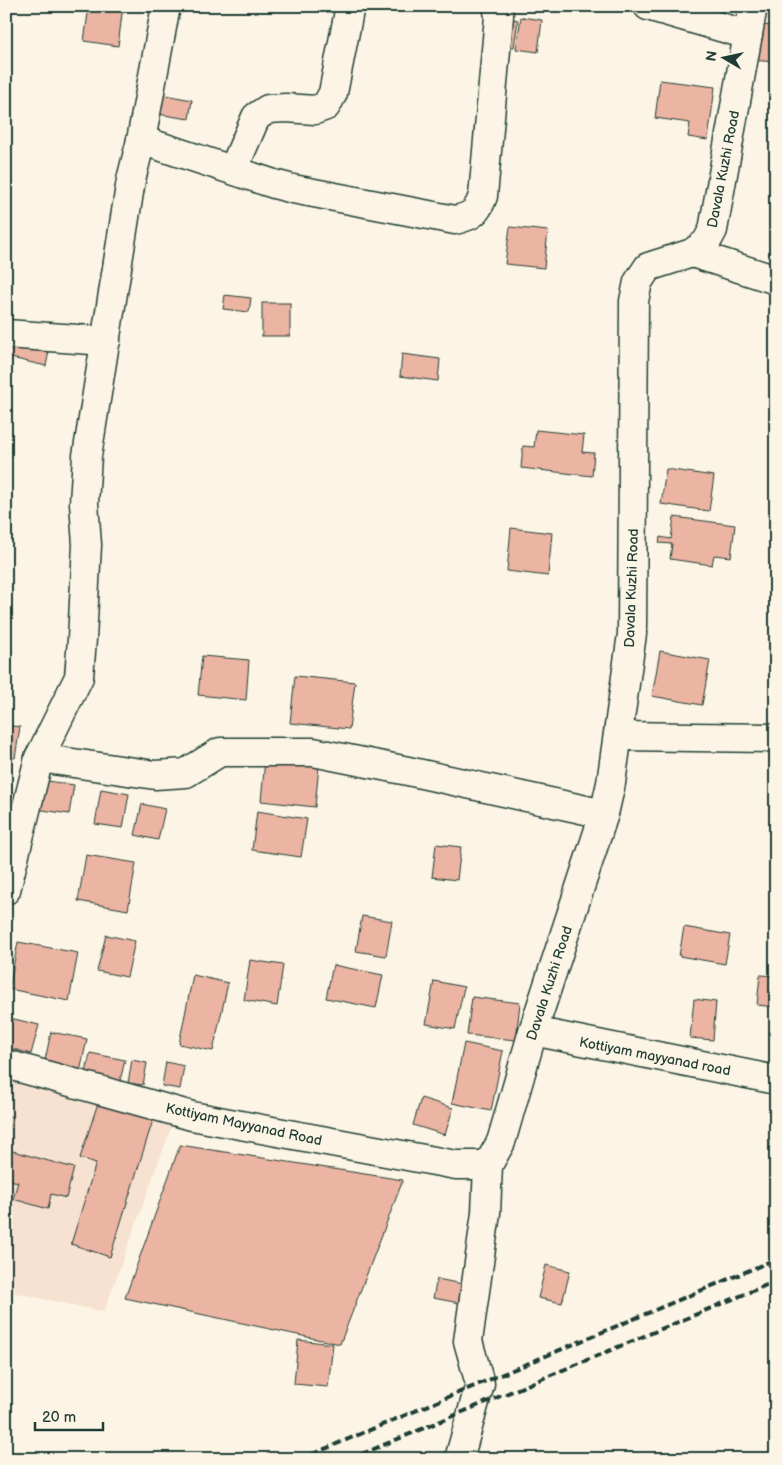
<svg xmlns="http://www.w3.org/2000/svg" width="782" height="1465" font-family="'Balsamiq Sans',sans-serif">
	<rect width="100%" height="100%" fill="#fcf5e5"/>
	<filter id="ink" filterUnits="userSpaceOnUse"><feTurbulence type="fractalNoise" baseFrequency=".02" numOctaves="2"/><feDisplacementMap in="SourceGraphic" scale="10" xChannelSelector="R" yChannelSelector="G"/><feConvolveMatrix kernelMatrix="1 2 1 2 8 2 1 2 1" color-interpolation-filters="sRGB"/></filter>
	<g filter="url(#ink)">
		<path fill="#f7e2d1" d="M6 1078 174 1120 104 1312 6 1291Z"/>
		<g fill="#ecb4a2" stroke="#1f3d34">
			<path d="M89 6H123L118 46 84 41Z"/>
			<path d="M521 17 542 20 538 52 516 49Z"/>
			<path d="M773 18H776V62L750 60 753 24 772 26Z"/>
			<path d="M513 19 518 20 514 47H509Z"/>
			<path d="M660 80 715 87 708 140 688 137 690 123 655 118Z"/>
			<path d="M154 93 192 100 189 119 151 113Z"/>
			<path d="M510 227 548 231 544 268 505 264Z"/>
			<path d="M225 295 251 298 249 312 223 309Z"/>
			<rect x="262" y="303" width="28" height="33"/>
			<path d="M11 338 50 346 46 366 7 357Z"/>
			<path d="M402 354 440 359 438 381 400 376Z"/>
			<path d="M536 430 584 435 582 452 594 453 592 476 521 468 523 446 534 447Z"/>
			<path d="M666 469 714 476 709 511 661 504Z"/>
			<path d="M674 517 735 525 731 557 714 555 712 565 670 559 672 544 659 543 660 537 671 539Z"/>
			<path d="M511 528 552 533 548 576 507 571Z"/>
			<path d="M660 651 710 660 702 705 652 696Z"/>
			<path d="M202 656 249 660 246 700 198 695Z"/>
			<path d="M295 676 355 682 349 729 290 723Z"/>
			<path d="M6 725 20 727 15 758 6 757Z"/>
			<path d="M265 760 319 766 315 807 261 801Z"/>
			<path d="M41 780 74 785 69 814 36 809Z"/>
			<path d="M101 789 129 794 123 828 95 824Z"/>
			<path d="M142 804 165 809 158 840 135 835Z"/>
			<path d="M257 811 307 819 301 857 252 850Z"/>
			<path d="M436 844 461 847 457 880 432 877Z"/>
			<path d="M86 855 136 863 128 910 78 901Z"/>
			<path d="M362 916 392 921 386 956 356 951Z"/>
			<path d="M684 927 730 935 725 964 679 956Z"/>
			<path d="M106 935 135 941 127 977 97 971Z"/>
			<path d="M18 942 78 953 69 1001 9 989Z"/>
			<path d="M250 960 283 965 277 1006 244 1000Z"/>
			<path d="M333 965 383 975 376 1008 326 998Z"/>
			<path d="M193 975 228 983 213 1051 179 1044Z"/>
			<path d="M760 975 776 976V1007L757 1005Z"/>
			<path d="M434 981 464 987 455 1029 426 1024Z"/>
			<path d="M472 997 520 1003 516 1040 467 1035Z"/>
			<path d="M694 999 716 1002 713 1040 690 1038Z"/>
			<path d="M6 1017 39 1025 31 1054 6 1047Z"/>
			<path d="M51 1032 87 1039 80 1072 44 1065Z"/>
			<path d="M464 1043 503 1051 491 1111 452 1103Z"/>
			<path d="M90 1053 125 1060 119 1085 85 1078Z"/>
			<path d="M132 1060 147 1063 143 1085 128 1083Z"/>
			<path d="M166 1062 184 1066 180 1089 162 1086Z"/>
			<path d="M421 1098 453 1108 445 1135 413 1125Z"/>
			<path d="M98 1103 153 1120 110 1257 71 1244 96 1163 80 1158Z"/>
			<path d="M6 1115 13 1117 6 1140Z"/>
			<path d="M180 1145 403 1180 340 1344 125 1298Z"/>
			<path d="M9 1150 74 1168 66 1198 51 1194 48 1209 13 1199 18 1182 6 1179V1158Z"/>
			<path d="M546 1265 570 1271 562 1303 538 1298Z"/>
			<path d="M437 1279 473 1286 470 1305 433 1298Z"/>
			<path d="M298 1340 333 1344 328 1387 294 1384Z"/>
		</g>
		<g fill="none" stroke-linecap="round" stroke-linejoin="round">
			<defs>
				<g id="street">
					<path d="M648 6 748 35"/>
					<path d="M141 140 274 184 293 189 455 220C472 216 477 213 483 196L499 16 497 6"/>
					<path d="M233 170 256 117 268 109 286 108 315 110 326 106 333 93 350 6"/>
					<path d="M692 253 776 280"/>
					<path d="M6 334 106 341"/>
					<path d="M618 736 776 738"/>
					<path d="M39 758 155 775 186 773 220 752H313L408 771 604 814"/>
					<path d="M6 890 39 758 79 677 82 639 87 545 84 503 87 456 131 180 141 140 166 6"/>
					<path d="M459 1459 480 1384 468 1341 486 1213 488 1165"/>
				</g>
				<g id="secondary">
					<path d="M533 1031 776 1080"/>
					<path d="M6 1064 192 1116 456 1165H488L501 1142 533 1031 604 814 611 783 632 634 634 301 638 282 648 267 692 253 706 243 713 230 753 6"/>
				</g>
			</defs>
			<use href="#street" stroke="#1f3d34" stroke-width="31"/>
			<use href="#secondary" stroke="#1f3d34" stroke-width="31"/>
			<use href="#street" stroke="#fcf5e5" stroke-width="28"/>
			<use href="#secondary" stroke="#fcf5e5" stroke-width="28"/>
			<g stroke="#1f3d34" stroke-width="4" stroke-dasharray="8 4" stroke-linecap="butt">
				<path d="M301 1459 776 1259"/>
				<path d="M350 1459 776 1281"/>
			</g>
		</g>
	</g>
	<g text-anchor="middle" stroke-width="5" stroke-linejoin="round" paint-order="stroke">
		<g font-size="14" fill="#1f3d34" stroke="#fcf5e5">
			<text transform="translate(723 169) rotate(-79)" y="5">Davala Kuzhi Road</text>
			<text transform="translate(631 588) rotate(-88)" y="5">Davala Kuzhi Road</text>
			<text transform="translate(549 983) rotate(-72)" y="5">Davala Kuzhi Road</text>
			<text transform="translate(655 1056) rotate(11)" y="5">Kottiyam mayyanad road</text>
			<text transform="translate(244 1124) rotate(12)" y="5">Kottiyam Mayyanad Road</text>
		</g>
	</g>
	<rect width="782" height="1465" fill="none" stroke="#fcf5e5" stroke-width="25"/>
	<rect x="12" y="12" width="757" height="1440" fill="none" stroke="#1f3d34" stroke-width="2" filter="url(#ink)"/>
	<g transform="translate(724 58) rotate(279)" stroke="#fcf5e5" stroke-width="4" paint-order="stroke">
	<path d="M0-4L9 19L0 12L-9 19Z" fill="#1f3d34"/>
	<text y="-8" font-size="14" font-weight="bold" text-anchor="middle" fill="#1f3d34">N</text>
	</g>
	<path d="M35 1422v8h68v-8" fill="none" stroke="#1f3d34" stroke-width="2.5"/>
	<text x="42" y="1422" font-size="15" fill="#1f3d34" stroke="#fcf5e5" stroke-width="4" paint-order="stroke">20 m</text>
</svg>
